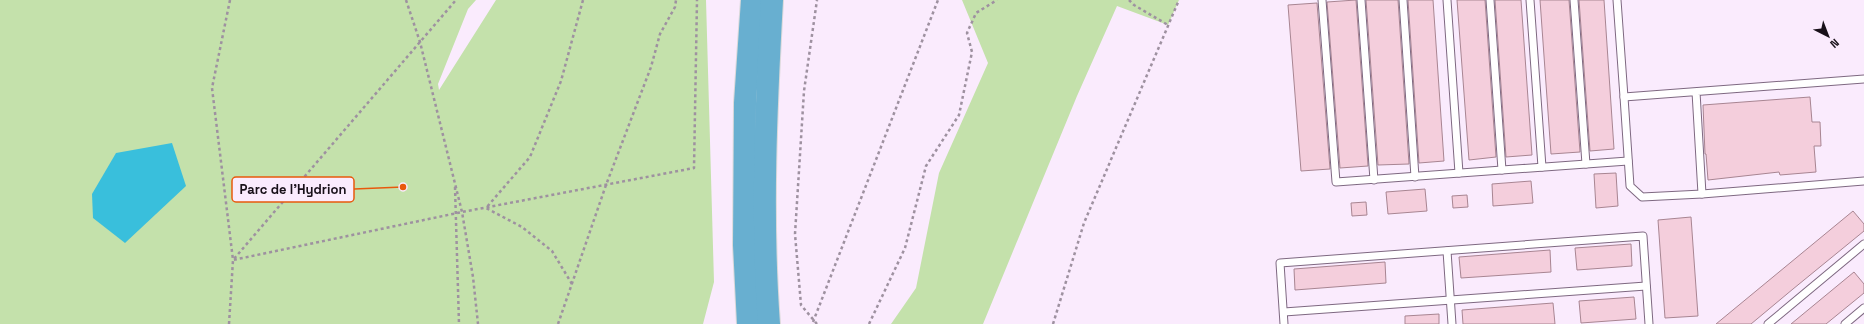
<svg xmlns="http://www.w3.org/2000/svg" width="1864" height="324" font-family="'Space Grotesk',sans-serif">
	<rect width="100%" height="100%" fill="#faebfd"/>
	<g fill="#c4e1ab">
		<path d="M0 0H476L468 9 438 84 439 90 496 0H706L714 282 703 324H0Z"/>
		<path d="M962 0H1179L1168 25 1117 6 1077 96 983 324H891L916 288 939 173 988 63Z"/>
	</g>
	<path fill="#39bfdc" d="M172 143 186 186 125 243 93 218 92 194 116 153Z"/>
	<g fill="#f4cedc" stroke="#a88592">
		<path d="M1356 0 1368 166 1340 168 1327 2Z"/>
		<path d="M1366 0H1398L1409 164 1378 165Z"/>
		<path d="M1408 0H1433L1444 161 1419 163Z"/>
		<path d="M1457 0H1485L1496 157 1469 160Z"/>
		<path d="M1495 0H1521L1532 155 1506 157Z"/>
		<path d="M1540 0H1569L1580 152 1551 154Z"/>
		<path d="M1579 0H1604L1614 149 1590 151Z"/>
		<path d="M1317 3 1330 169 1301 171 1288 5Z"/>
		<path d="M1810 97 1812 122H1820L1821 146H1814L1816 172 1780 175 1779 172 1708 180 1706 154H1705L1703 105Z"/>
		<path d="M1616 173 1618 206 1596 208 1594 174Z"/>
		<path d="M1531 181 1533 203 1493 206 1492 184Z"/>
		<path d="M1425 189 1427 211 1388 214 1386 192Z"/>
		<path d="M1467 195 1468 207 1453 208 1452 196Z"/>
		<path d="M1366 202 1367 215 1352 216 1351 203Z"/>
		<path d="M1853 211 1864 224V231L1793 289 1751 324H1716Z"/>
		<path d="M1691 217 1698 316 1665 318 1658 220Z"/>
		<path d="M1631 244 1632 266 1577 270 1575 248Z"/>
		<path d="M1550 250 1551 272 1461 278 1459 257Z"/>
		<path d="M1385 262 1386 283 1295 290 1294 269Z"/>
		<path d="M1854 272 1864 284V293L1826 324H1791Z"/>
		<path d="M1634 297 1636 319 1581 323 1579 301Z"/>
		<path d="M1553 303 1555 324H1463L1462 310Z"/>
		<path d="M1439 314V324H1405V316Z"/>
	</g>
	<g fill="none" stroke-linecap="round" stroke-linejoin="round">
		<defs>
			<g id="service">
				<path d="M1322 0 1336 182 1628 161"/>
				<path d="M1361 0 1374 180"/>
				<path d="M1403 0 1415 177"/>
				<path d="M1447 0 1459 173"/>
				<path d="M1490 0 1502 170"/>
				<path d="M1530 0 1542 167"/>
				<path d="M1574 0 1586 164"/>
				<path d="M1617 0 1624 97"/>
				<path d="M1696 92 1702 194 1642 197 1630 186 1624 97 1864 79"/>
				<path d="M1702 194 1864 181"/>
				<path d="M1447 251 1452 324"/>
				<path d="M1284 312 1646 286"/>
				<path d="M1284 324 1280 263 1643 236 1649 324"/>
				<path d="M1768 324 1864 244"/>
				<path d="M1845 324 1864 308"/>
			</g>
			<g id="trunk">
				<path d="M748 324 744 245 745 103 752 0"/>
				<path d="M769 324C761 216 766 108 772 0"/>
			</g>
		</defs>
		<use href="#service" stroke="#7e6881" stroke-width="9"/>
		<use href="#trunk" stroke="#dad9da" stroke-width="24"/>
		<g stroke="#9e91a0" stroke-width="2.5" stroke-dasharray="3 3" stroke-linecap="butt">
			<path d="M230 0 212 88 233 260 462 212 694 168 697 0"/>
			<path d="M406 0 420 42 462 212 473 277 478 324"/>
			<path d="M1129 0 1134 5 1168 25"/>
			<path d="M455 187 459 324"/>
			<path d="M572 284 552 251 522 227 486 208 530 157 561 81 583 0"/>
			<path d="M813 322 938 0"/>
			<path d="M229 324 233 260 456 0"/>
			<path d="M558 324 606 185 651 67 660 34 675 7 676 0"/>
			<path d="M817 324 801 305 795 234 804 91 817 0"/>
			<path d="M869 324 905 248 926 166 959 115 972 52 967 33 976 13 997 0"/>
			<path d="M1053 324 1084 223 1179 0"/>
		</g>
		<use href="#service" stroke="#fff" stroke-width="7"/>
		<use href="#trunk" stroke="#68afd0" stroke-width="22"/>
	</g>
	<path fill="none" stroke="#e8590c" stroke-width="1.5" d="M403 187L354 189"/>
	<circle fill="#e8590c" stroke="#faebfd" stroke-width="1.5" cx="403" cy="187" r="4"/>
	<rect fill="#faebfd" stroke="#e8590c" stroke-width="1.5" x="232" y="177" width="122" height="25" rx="4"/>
	<g font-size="13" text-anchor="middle" font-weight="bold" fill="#181019">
		<text x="293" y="194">Parc de l'Hydrion</text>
	</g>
	<g transform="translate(1828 36) rotate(138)" stroke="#faebfd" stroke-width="3" paint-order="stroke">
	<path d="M0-3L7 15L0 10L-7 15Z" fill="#181019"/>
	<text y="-6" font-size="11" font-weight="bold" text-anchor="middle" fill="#181019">N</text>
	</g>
</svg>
